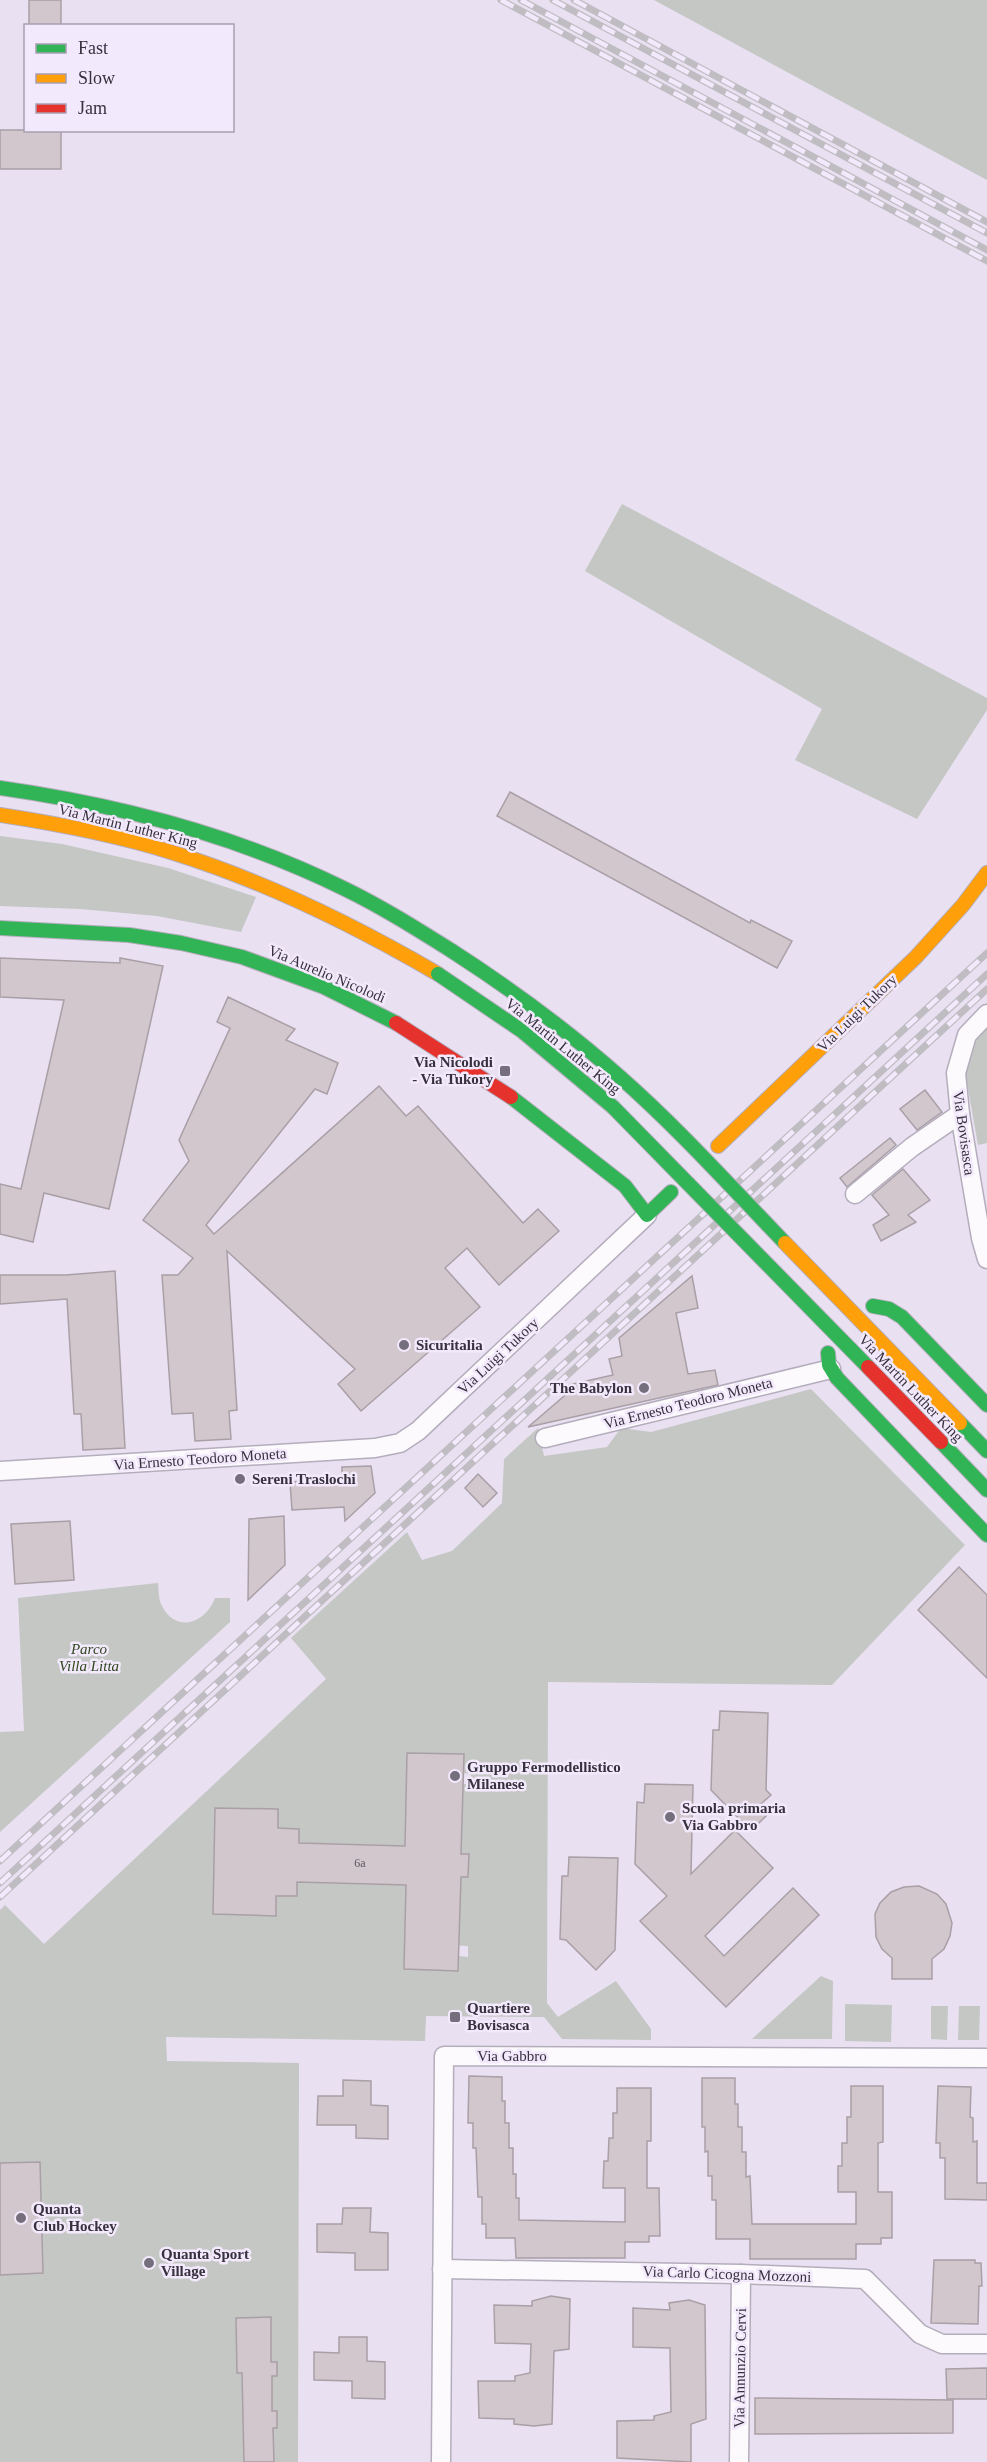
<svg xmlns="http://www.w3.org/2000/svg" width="987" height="2462" font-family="'Times New Roman',serif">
	<rect width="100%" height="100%" fill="#e9e0f2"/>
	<g fill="#c4c7c3" fill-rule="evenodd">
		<path d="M654 0H987V180Z"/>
		<path d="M622 504 987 698V710L917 819 795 760 822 709 585 571Z"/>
		<path d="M0 836 62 844 168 868 256 897 241 932 157 916 80 909 0 906Z"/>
		<path d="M987 1022V1143L978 1145 964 1066 973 1034Z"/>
		<path d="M811 1389 965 1545 832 1685 548 1682 547 2003 558 2017 616 1981 651 2029V2040L562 2039 544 2017 426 2016 425 2041 166 2037 167 2061 299 2063 298 2462H0V1910L5 1905 44 1944 326 1679 291 1638 407 1532 422 1560 452 1551 502 1503 504 1459 538 1428 544 1456 607 1447 621 1428 651 1432ZM407 1753H430L440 1764V1753L463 1754V1773L471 1774 470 1784H446L462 1790 461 1854 469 1855 468 1877H461L459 1941H446V1945L468 1946V1957L459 1956 458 1970 404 1969 406 1873 383 1885 318 1883 297 1868V1896H276V1916L213 1914 215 1808 278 1809V1828L299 1829V1859L319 1843 385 1845 405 1853Z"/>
		<path d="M158 1583C159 1591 158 1599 162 1606 176 1634 206 1623 215 1598H230V1622L0 1832V1732L24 1731 18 1598Z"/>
		<path d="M821 1976 833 1981 832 2039H752Z"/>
		<path d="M845 2004 892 2005 891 2042 845 2041Z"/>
		<path d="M931 2006H948L947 2040 931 2039Z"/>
		<path d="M959 2006H980L979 2040H958Z"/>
	</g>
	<g fill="#d1c7cd" stroke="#a99fa6" stroke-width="1.5">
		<rect x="29" y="0" width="32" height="26"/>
		<rect x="0" y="130" width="61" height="39"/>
		<path d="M510 792 750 923 751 920 792 941 777 968 497 816Z"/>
		<path d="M0 958 120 963V958L163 966 109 1209 44 1193 33 1242 0 1234V1184L21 1189 64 1000 0 997Z"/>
		<path d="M228 997 295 1029 286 1040 338 1063 327 1094 315 1089 206 1225 214 1234 379 1086 406 1116 418 1106 523 1223 538 1209 559 1231 499 1285 467 1248 445 1268 480 1307 361 1411 338 1384 355 1369 227 1251 237 1410 229 1411 231 1439 195 1441 193 1413 172 1414 162 1275H178L193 1258 143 1220 189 1161 179 1140 230 1028 217 1022Z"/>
		<path d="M925 1090 942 1112 917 1130 900 1109Z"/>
		<path d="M890 1138 896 1145 847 1187 840 1178Z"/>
		<path d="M903 1169 930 1200 908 1215 916 1222 881 1241 873 1225 889 1215 872 1195Z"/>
		<path d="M115 1271 125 1448 83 1450 81 1414H74L67 1299 0 1304V1275H66Z"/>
		<path d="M692 1276 698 1308 676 1313 688 1374 715 1370 718 1385 528 1427 570 1391 568 1385 613 1375 609 1359 622 1356 619 1338Z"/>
		<path d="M371 1466 375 1493 345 1521 344 1507 292 1510 290 1482 342 1479V1467Z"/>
		<path d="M478 1474 497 1493 483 1507 465 1488Z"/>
		<path d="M284 1516 285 1565 248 1600 249 1519Z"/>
		<path d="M70 1521 74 1580 15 1584 11 1524Z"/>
		<path d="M959 1567 987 1595V1678L918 1610Z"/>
		<path d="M720 1711 768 1713 766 1790 771 1795 761 1804 769 1813 751 1831 711 1790 713 1730H719Z"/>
		<path d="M407 1753 464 1754 461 1854H469L468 1877H461L458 1971 404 1969 406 1885 297 1882V1896H276V1916L213 1914 215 1808 278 1809V1828L299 1829V1843L405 1846Z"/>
		<path d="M645 1784 693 1785 691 1874 735 1830 773 1868 705 1936 724 1956 793 1888 819 1915 726 2007 640 1921 667 1896 635 1864 637 1802 644 1803Z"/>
		<path d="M569 1857 618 1858 615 1950 596 1970 566 1940 560 1939 562 1876H568Z"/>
		<path d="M919 1886 937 1894 946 1904 952 1923 950 1936 944 1949 932 1959V1979H892V1958L882 1949 876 1937 875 1914 880 1903 891 1892 904 1887Z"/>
		<path d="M469 2076 502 2077V2101H505V2123H509V2148H513V2174H516V2198H519V2220L625 2222V2188H603L604 2161H608L609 2138H613V2113H617V2088H651V2141H647V2188H659L660 2236H649V2242H625V2258H516L515 2238H486V2224H482V2197H478L476 2148H473V2123H468Z"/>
		<path d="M702 2078H735V2104H738V2127H742V2152H746V2177L750 2176 752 2224H856V2192H838V2166H842V2143H847V2117H851V2086H883V2142L878 2143V2192H892V2238H881V2244H856V2259H750V2239H716V2200H712V2176H708V2151L705 2152V2127H702Z"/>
		<path d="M343 2080 371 2081V2105L388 2106V2139L356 2138V2125H317L318 2096H343Z"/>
		<path d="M938 2086 971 2087 970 2117 973 2118V2142L977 2141V2183H987V2200L945 2199V2158H940V2143H936Z"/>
		<path d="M40 2162 43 2273 0 2275V2163Z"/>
		<path d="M343 2208H371L370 2232 388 2233V2270H355V2253L317 2252V2224H342Z"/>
		<path d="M934 2260H975V2263H981L982 2286H979L978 2324 931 2323Z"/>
		<path d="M551 2296 570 2299 569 2349 554 2351 552 2424 534 2426 514 2424V2419L479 2418 478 2381H515V2376L530 2373 531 2344 495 2343 494 2305 532 2306V2301Z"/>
		<path d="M689 2300 705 2305 706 2419 691 2424V2462L617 2458V2421L654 2420V2416L671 2412 670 2348 633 2347V2308L670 2310 669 2303Z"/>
		<path d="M271 2317V2362H277V2376H272V2411H277V2428H273L274 2462H244L242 2373H237L236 2318Z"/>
		<path d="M339 2337H367V2361L385 2362V2399L352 2398V2381L314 2380V2352L339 2353Z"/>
		<path d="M987 2368V2399H947L946 2369Z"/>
		<path d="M755 2398 953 2400V2433L755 2434Z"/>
	</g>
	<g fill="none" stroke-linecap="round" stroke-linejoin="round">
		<defs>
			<g id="street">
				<path d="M987 1014 967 1035 956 1073 960 1114 981 1238 987 1259"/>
				<path d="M855 1194 912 1147 960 1114"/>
				<path d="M545 1438 831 1369"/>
				<path d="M0 1471 375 1448 400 1443 418 1431 647 1215"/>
				<path d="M442 2269 741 2274 865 2279 920 2334 942 2344H987"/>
				<path d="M441 2462 444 2056 987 2058"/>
				<path d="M739 2462 741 2274"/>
			</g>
			<g id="fast">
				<path d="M0 788C120 805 236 835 345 889 382 907 417 929 452 951"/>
				<path d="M0 928 129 935 181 943 242 957 324 987 396 1023"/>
				<path d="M511 1097 625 1186 647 1215 671 1192"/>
				<path d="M873 1306 889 1309 902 1317 987 1405"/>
				<path d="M828 1353 829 1365 837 1378 987 1535"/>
				<path d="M960 1423 987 1451"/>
				<path d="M941 1442 987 1490"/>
			</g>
			<g id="slow">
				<path d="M0 815C59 824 117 835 174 853 267 882 354 925 438 974"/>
				<path d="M718 1146 916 957 963 905 987 873"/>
			</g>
			<path id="jam" d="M396 1023 511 1097"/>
		</defs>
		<use href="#street" stroke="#b4adbc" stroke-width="21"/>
		<use href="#fast" stroke="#b4adbc" stroke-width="16"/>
		<use href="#slow" stroke="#b4adbc" stroke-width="16"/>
		<use href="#jam" stroke="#b4adbc" stroke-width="16"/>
		<use href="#street" stroke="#fcfafd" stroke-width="18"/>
		<use href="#fast" stroke="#30b455" stroke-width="14"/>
		<use href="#slow" stroke="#ff9f0a" stroke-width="14"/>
		<use href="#jam" stroke="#e5322d" stroke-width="14"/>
		<defs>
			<g id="rail">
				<path d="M501 0 987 261"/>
				<path d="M521 0 987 250"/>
				<path d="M553 0 987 233"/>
				<path d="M574 0 987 222"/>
				<path d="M0 1861 987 953"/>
				<path d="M0 1883 987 974"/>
				<path d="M0 1897 987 989"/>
			</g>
		</defs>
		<use href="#rail" stroke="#bfbdc2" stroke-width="7"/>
		<use href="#rail" stroke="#f3e9fc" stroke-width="4.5" stroke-dasharray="14" stroke-linecap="butt"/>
		<defs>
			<g id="fast-bridge">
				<path d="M452 951C511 989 568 1031 620 1077 679 1129 731 1187 785 1243"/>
				<path d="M438 974 522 1031 613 1107 868 1367"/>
			</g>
			<path id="slow-bridge" d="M785 1243 960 1423"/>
			<path id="jam-bridge" d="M868 1367 941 1442"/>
		</defs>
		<use href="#fast-bridge" stroke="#b4adbc" stroke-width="16" stroke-linecap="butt"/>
		<use href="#slow-bridge" stroke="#b4adbc" stroke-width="16" stroke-linecap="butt"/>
		<use href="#jam-bridge" stroke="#b4adbc" stroke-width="16" stroke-linecap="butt"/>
		<use href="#fast-bridge" stroke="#30b455" stroke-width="14"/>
		<use href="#slow-bridge" stroke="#ff9f0a" stroke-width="14"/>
		<use href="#jam-bridge" stroke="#e5322d" stroke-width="14"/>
	</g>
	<g fill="#756e7c" stroke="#f3e9fc" stroke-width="2">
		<rect x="499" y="1065" width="12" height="12" rx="3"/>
		<circle cx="404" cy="1345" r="6"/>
		<circle cx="644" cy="1388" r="6"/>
		<circle cx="240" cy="1479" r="6"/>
		<circle cx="455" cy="1776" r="6"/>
		<circle cx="670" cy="1817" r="6"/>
		<rect x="449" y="2011" width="12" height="12" rx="3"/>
		<circle cx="21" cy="2218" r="6"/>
		<circle cx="149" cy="2263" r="6"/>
	</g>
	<g text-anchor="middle" stroke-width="5" stroke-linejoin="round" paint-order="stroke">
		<g font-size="12" fill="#5e5661">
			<text x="360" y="1867">6a</text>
		</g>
		<g font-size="15" fill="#37313d" stroke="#f3e9fc">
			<text transform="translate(128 826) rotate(14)" y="5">Via Martin Luther King</text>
			<text transform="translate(327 974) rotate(23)" y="5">Via Aurelio Nicolodi</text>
			<text transform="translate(857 1013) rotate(-44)" y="5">Via Luigi Tukory</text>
			<text transform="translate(563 1046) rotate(39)" y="5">Via Martin Luther King</text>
			<text transform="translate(964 1133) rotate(82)" y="5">Via Bovisasca</text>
			<text transform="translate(498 1356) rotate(-43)" y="5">Via Luigi Tukory</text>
			<text transform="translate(911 1388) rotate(46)" y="5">Via Martin Luther King</text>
			<text transform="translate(688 1403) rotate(-14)" y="5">Via Ernesto Teodoro Moneta</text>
			<text transform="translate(200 1459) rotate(-4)" y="5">Via Ernesto Teodoro Moneta</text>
			<text x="512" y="2061">Via Gabbro</text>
			<text transform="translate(727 2274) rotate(2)" y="5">Via Carlo Cicogna Mozzoni</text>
			<text transform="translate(740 2368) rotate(-89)" y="5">Via Annunzio Cervi</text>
		</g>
		<g font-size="15" font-weight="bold" fill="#37313d" stroke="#f3e9fc" text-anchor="start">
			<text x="493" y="1067" text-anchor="end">Via Nicolodi<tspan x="493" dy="17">- Via Tukory</tspan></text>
			<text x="416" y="1350">Sicuritalia</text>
			<text x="632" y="1393" text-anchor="end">The Babylon</text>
			<text x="252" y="1484">Sereni Traslochi</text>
			<text x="467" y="1772">Gruppo Fermodellistico<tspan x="467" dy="17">Milanese</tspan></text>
			<text x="682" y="1813">Scuola primaria<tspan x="682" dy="17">Via Gabbro</tspan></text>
			<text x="467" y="2013">Quartiere<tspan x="467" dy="17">Bovisasca</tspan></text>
			<text x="33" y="2214">Quanta<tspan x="33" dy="17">Club Hockey</tspan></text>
			<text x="161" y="2259">Quanta Sport<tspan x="161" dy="17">Village</tspan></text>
		</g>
		<g font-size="15" font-style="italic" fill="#30461d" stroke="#f3e9fc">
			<text x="89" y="1654">Parco<tspan x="89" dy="17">Villa Litta</tspan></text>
		</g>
	</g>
	<rect x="24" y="24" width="210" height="108" fill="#f3e9fc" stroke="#a89fb0" stroke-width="1.5"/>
	<rect x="36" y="44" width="30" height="9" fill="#30b455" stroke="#a89fb0" stroke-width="1.5"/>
	<text x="78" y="54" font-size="18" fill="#37313d">Fast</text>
	<rect x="36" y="74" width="30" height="9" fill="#ff9f0a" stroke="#a89fb0" stroke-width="1.5"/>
	<text x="78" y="84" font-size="18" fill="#37313d">Slow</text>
	<rect x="36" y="104" width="30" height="9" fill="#e5322d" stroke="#a89fb0" stroke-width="1.5"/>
	<text x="78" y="114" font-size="18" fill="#37313d">Jam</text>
</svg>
